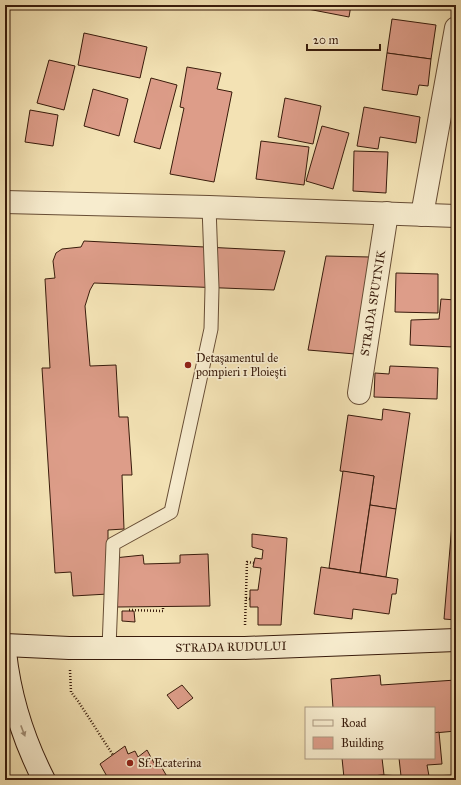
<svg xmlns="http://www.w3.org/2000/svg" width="461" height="785" font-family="'IM FELL Great Primer',serif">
	<rect width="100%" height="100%" fill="#f3e2b4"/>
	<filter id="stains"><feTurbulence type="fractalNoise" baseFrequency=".005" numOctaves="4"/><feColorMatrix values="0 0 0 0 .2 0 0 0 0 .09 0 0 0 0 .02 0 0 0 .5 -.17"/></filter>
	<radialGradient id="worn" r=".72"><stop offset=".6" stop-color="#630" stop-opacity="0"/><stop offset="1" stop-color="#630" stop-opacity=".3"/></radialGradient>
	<g fill="#dd9d89" stroke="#381b0b">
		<path d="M287 5H351L349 17Z"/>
		<path d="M392 19 436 25 431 59 387 53Z"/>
		<path d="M84 33 147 47 140 78 78 65Z"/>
		<path d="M387 53 431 59 428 86 419 85 417 95 382 90Z"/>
		<path d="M49 60 75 66 64 110 37 103Z"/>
		<path d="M187 67 221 73 217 89 232 92 214 182 170 174 184 108 180 107Z"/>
		<path d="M151 78 177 85 160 149 134 142Z"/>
		<path d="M93 89 128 99 119 136 84 126Z"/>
		<path d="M285 98 321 106 313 144 278 137Z"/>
		<path d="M364 107 420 117 416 143 380 137 378 149 357 146Z"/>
		<path d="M30 110 58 115 53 146 25 142Z"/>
		<path d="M322 126 349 133 333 189 306 181Z"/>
		<path d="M261 141 309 147 304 185 256 179Z"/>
		<path d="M354 151 388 152 386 193 353 191Z"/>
		<path d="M84 241 285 251 274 290 94 283 90 290 85 306 90 366 116 365 119 417H128L132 475H122L124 529 108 530V594L73 596 71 572 55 573 42 368H50L45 279 55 278 53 261 56 253 62 249 81 247Z"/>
		<path d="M326 256 370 257 355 354 308 350Z"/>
		<path d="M396 273 438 274V313L395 312Z"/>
		<path d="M441 299 456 300V328L453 347 410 345 411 320 439 319Z"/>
		<path d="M390 366 438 368 437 399 374 397 375 373 389 374Z"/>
		<path d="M383 409 410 413 396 509 370 505 374 476 340 471 348 415 382 420Z"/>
		<path d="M343 471 374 476 360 573 329 568Z"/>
		<path d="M370 505 396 509 386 577 360 573Z"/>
		<path d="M452 524 456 525V620L444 619Z"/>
		<path d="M252 534 287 538 281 625H258V607H250V590H258L261 568 253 567 255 558 262 559 263 550 252 547Z"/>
		<path d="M208 554 210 606 117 607 114 558 143 555 144 564 180 563V555Z"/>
		<path d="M321 567 398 579 396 594H392L389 614 353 609 352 619 314 614Z"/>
		<path d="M122 611H134L135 622 122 621Z"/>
		<path d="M380 675 381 685 456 680V731L434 733V708H333L331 679Z"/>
		<path d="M182 685 193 698 178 709 167 695Z"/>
		<path d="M439 732 442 764 427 765 429 776 456 775V780H384V775L401 776 399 758H434V733Z"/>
		<path d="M125 746 128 754 135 751 138 757 147 750 154 763 158 761 169 780H109L100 764Z"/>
		<path d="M342 758H382L384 775 344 778Z"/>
		<path d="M384 775V780H344V778Z"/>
	</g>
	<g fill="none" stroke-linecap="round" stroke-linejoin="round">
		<defs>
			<path id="lane" d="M109 648 113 544 171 512 211 329 212 288 209 207"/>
			<g id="street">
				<path d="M5 202 209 207 456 216"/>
				<path d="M422 215 456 28"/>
				<path d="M359 393 387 213"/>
			</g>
			<g id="secondary">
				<path d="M5 645 69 648H245L456 640"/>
				<path d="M5 652C10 698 23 739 44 780"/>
			</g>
		</defs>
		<use href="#lane" stroke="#674d35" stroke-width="15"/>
		<use href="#street" stroke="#674d35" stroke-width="24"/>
		<use href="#secondary" stroke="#381b0b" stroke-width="24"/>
		<g stroke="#381b0b" stroke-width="2.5" stroke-dasharray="1 2" stroke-linecap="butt">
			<path d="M246 598 250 599"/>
			<path d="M129 610 163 611V607"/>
			<path d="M245 625 247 562 254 563"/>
			<path d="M70 670 71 692 78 701 113 755"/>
		</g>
		<use href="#lane" stroke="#f7ecce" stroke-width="13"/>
		<use href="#street" stroke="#f7ecce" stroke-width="22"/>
		<use href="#secondary" stroke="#f7ecce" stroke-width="22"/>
	</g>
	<defs><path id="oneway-solid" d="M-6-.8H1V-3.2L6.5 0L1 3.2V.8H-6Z"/></defs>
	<use fill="#a18e76" href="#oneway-solid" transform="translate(23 731) rotate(69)"/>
	<g fill="#8f2418" stroke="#f7ecce" stroke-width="1.5">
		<circle cx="188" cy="365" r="4"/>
		<circle cx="130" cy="763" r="4"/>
	</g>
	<g text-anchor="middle" stroke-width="3.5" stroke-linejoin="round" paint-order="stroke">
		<g font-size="12" fill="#381b0b" stroke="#f7ecce">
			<text transform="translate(373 303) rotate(-81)" y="4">STRADA SPUTNIK</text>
			<text transform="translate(231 647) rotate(-1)" y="4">STRADA RUDULUI</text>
		</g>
		<g font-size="12" fill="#381b0b" stroke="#f7ecce" text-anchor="start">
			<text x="196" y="362">Detaşamentul de<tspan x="196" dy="14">pompieri 1 Ploieşti</tspan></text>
			<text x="138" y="767">Sf. Ecaterina</text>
		</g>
	</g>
	<rect width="461" height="785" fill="none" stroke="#f3e2b4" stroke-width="20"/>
	<rect x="6" y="6" width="449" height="773" fill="none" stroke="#381b0b" stroke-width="2"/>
	<rect x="10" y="10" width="441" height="765" fill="none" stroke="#381b0b"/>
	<rect x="305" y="707" width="130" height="52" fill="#f7ecce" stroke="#ab9880"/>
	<rect x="313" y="720" width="20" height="6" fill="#f7ecce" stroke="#ab9880"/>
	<text x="341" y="727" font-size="12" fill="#381b0b">Road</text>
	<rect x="313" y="737" width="20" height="12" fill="#dd9d89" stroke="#ab9880"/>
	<text x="341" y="747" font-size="12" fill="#381b0b">Building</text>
	<path d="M307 44v6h73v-6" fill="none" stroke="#381b0b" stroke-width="2"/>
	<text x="313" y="44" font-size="12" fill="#381b0b" stroke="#f7ecce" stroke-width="3" paint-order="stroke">20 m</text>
	<rect width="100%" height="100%" filter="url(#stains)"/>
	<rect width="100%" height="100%" fill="url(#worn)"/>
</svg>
